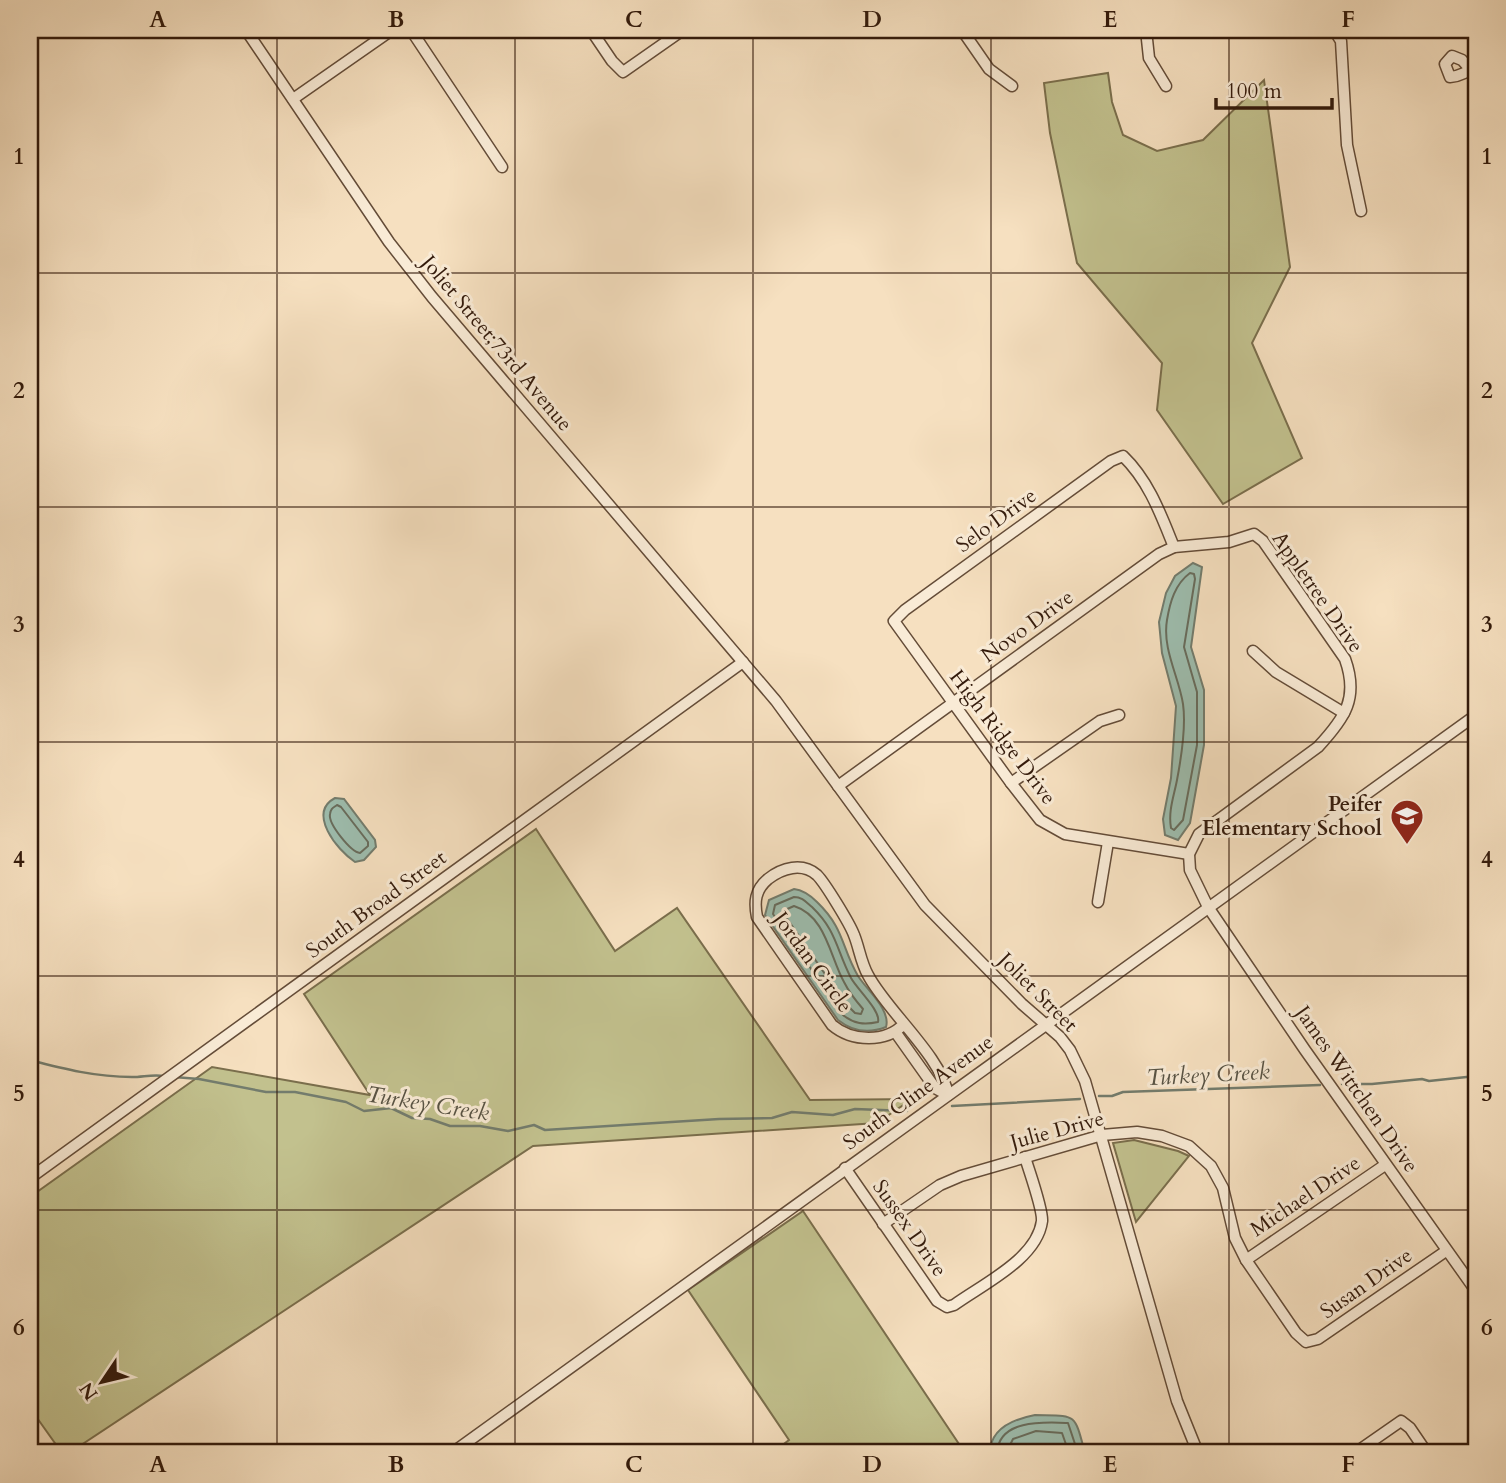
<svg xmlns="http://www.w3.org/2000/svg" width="1506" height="1483" font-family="Cardo,serif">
	<rect width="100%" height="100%" fill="#f6e0c0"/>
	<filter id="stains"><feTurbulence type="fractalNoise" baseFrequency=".00286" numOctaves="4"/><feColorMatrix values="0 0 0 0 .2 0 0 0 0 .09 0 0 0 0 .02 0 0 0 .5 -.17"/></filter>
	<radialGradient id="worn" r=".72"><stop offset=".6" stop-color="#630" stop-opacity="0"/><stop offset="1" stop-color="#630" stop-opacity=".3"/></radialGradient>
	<g fill="#c2c18e" stroke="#7a6e4c" stroke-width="2">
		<path d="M1108 73 1112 102 1123 135 1157 151 1203 140 1264 80 1290 267 1252 343 1302 458 1223 504 1157 410 1162 363 1077 263 1050 133 1044 83Z"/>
		<path d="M536 829 615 951 677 908 810 1100 912 1099 877 1123 533 1146 69 1453H62L30 1408V1197L212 1067 370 1095 304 994Z"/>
		<path d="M1134 1140 1178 1151 1189 1156 1136 1222 1113 1143Z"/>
		<path d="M803 1211 965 1453H772L789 1440 688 1290Z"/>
	</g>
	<g fill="#9dbdae" stroke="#737c6d" stroke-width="2">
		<path d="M1193 563 1202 567 1191 647 1204 690V745L1190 823 1178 840 1165 835 1163 819 1171 778 1176 706 1162 653 1159 622 1166 593 1175 576Z"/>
		<path d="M335 798 344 799 375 840 376 847 364 860 355 862C337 850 307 813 335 798Z"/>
		<path d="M794 889C803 890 810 895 817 902 845 929 841 947 858 976 867 990 891 1010 886 1027 868 1034 853 1032 838 1020L765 915 769 900Z"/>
		<path d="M1035 1415C1077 1416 1074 1412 1085 1453H990C990 1428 1014 1419 1035 1415Z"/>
	</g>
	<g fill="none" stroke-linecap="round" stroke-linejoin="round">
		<g stroke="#686c5c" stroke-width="2">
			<path d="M1190 573 1194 574 1195 579 1184 647 1197 692V745L1183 820 1174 830 1171 828C1168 811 1174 796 1177 780 1181 759 1186 725 1183 704 1179 677 1162 649 1167 620 1170 602 1175 584 1190 573Z"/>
			<path d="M337 805 341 807 368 842V846L360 853C351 852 328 824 330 814 331 808 333 808 337 805Z"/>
			<path d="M794 897C802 897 806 902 812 907 837 931 836 949 851 978 857 989 881 1011 878 1022 864 1025 854 1024 843 1015L773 914 775 905Z"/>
			<path d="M794 906C826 916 830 957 844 982 849 992 856 1001 863 1009L861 1014 855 1013 844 1002 784 914 785 910Z"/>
			<path d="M997 1453C999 1419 1044 1422 1068 1423L1078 1453"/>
			<path d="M1006 1453 1013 1439 1036 1431 1062 1433 1069 1453"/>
		</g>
		<g stroke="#737c6d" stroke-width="2.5">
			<path d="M30 1060C64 1069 96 1077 132 1077 143 1077 153 1074 164 1076"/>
			<path d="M174 1077 199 1079 266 1092H295L346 1102 364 1111 391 1108 412 1118 430 1119 450 1126H480L508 1131 534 1125 545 1130 719 1119 772 1118 792 1112 833 1115 855 1109 907 1111"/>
			<path d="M1342 1084H1372L1422 1079 1429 1081 1476 1076"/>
			<path d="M1099 1096H1112L1123 1092 1320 1085"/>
			<path d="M952 1106 1080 1099"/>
		</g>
		<defs>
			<g id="minor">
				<path d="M246 30 389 242 432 297 776 701 925 905 1022 1004 1060 1037 1070 1050 1085 1081 1177 1401 1198 1453"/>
				<path d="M411 30 502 167"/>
				<path d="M591 30 612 61 623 72 683 30"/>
				<path d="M962 30 989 69 1012 86"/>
				<path d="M1146 30 1149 58 1166 86"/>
				<path d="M1334 30 1341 41 1347 145 1361 211"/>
				<path d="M1470 69 1462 60 1452 56 1445 64 1450 77C1461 76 1467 72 1476 65"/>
				<path d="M293 99 392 30"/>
				<path d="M1174 547C1161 515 1149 481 1123 456L1111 461 905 610 894 621 1011 783 1040 820 1065 834 1189 854"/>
				<path d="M1253 651 1276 672 1344 713"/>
				<path d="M1011 783 1100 721 1119 715"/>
				<path d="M838 786 1159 554 1174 547 1229 542 1254 534 1263 541 1345 659C1359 698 1345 718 1318 747L1199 834 1189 854 1190 870 1208 907 1305 1050 1476 1291"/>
				<path d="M1098 902 1108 842"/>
				<path d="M904 1024C886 1043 852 1042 832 1025L757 917C754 902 755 890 768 879 782 868 802 862 817 875 825 883 850 924 854 935 859 947 861 963 868 975 886 1010 942 1057 948 1095"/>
				<path d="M896 1033 935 1088 948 1095"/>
				<path d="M845 1168 937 1301 947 1307 954 1305C983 1284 1037 1259 1042 1221 1043 1209 1029 1171 1025 1157"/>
				<path d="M30 1178 743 662"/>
				<path d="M883 1224 940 1185 961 1176 1102 1135 1137 1132 1162 1136 1189 1146 1211 1166 1223 1188 1235 1238 1246 1260 1296 1333 1306 1342 1318 1339 1446 1251"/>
				<path d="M1246 1260 1385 1165"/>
				<path d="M452 1453 1476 715"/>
				<path d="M1355 1453 1401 1421 1410 1428 1427 1453"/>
			</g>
		</defs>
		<use href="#minor" stroke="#644c38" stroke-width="13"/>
		<use href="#minor" stroke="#f9ebd6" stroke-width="10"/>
	</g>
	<path fill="none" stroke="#331a0b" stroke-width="2" stroke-opacity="0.55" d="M277 30V1453M515 30V1453M753 30V1453M991 30V1453M1229 30V1453M30 273H1476M30 507H1476M30 742H1476M30 976H1476M30 1210H1476"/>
	<defs>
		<symbol id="school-pin" viewBox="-11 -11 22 30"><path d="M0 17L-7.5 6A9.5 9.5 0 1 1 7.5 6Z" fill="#8f2418" stroke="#f9ebd6"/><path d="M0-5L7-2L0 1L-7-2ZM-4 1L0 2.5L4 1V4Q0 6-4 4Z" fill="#fff"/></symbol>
	</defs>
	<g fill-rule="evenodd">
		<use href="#school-pin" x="1388" y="797" width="38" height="52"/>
	</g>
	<g text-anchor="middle" stroke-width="6" stroke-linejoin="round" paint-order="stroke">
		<g font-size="21" fill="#331a0b" stroke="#f9ebd6">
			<text transform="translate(497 343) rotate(50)" y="7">Joliet Street;73rd Avenue</text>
			<text transform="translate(996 520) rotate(-36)" y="7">Selo Drive</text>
			<text transform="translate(1318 592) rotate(55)" y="7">Appletree Drive</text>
			<text transform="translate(1027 626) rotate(-36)" y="7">Novo Drive</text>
			<text transform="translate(1003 737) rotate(53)" y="7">High Ridge Drive</text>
			<text transform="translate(376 904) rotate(-36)" y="7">South Broad Street</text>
			<text transform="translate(813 962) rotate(54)" y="7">Jordan Circle</text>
			<text transform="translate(1038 992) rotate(45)" y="7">Joliet Street</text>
			<text transform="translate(1357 1089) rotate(55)" y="7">James Wittchen Drive</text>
			<text transform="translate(918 1092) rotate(-36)" y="7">South Cline Avenue</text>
			<text transform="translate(1057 1130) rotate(-15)" y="7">Julie Drive</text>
			<text transform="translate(1305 1196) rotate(-34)" y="7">Michael Drive</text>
			<text transform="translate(910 1228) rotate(55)" y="7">Sussex Drive</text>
			<text transform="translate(1366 1283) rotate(-35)" y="7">Susan Drive</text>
		</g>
		<g font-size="21" font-weight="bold" fill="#331a0b" stroke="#f9ebd6" text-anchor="end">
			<text x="1382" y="811">Peifer<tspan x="1382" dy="24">Elementary School</tspan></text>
		</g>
		<g font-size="23" font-style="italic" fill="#585344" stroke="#f9ebd6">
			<text transform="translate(1208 1074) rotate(-3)" y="8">Turkey Creek</text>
			<text transform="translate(428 1103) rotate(9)" y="8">Turkey Creek</text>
		</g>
	</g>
	<rect width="1506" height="1483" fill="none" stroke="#f6e0c0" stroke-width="77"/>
	<g transform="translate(102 1382) rotate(235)" stroke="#f9ebd6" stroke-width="5" paint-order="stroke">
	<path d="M0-5L12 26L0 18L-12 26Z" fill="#331a0b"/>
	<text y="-10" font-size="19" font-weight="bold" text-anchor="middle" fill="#331a0b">N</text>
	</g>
	<path d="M1216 98v10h116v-10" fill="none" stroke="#331a0b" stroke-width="3.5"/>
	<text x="1226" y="98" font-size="21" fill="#331a0b" stroke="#f9ebd6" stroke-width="5" paint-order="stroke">100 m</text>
	<rect x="38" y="38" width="1430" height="1406" fill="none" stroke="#331a0b" stroke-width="2.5"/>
	<g font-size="23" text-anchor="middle" font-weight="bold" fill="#331a0b">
		<text x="158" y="27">A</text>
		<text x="396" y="27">B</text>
		<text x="634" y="27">C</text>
		<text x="872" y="27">D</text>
		<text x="1110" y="27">E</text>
		<text x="1348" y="27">F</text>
		<text x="19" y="164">1</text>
		<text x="1487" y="164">1</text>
		<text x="19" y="398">2</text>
		<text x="1487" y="398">2</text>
		<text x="19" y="632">3</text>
		<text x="1487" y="632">3</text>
		<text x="19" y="867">4</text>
		<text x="1487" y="867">4</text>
		<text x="19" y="1101">5</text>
		<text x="1487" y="1101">5</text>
		<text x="19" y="1335">6</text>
		<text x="1487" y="1335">6</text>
		<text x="158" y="1472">A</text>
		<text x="396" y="1472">B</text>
		<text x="634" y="1472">C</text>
		<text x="872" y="1472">D</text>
		<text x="1110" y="1472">E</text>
		<text x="1348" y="1472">F</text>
	</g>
	<rect width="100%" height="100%" filter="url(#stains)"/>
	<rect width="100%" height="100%" fill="url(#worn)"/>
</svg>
